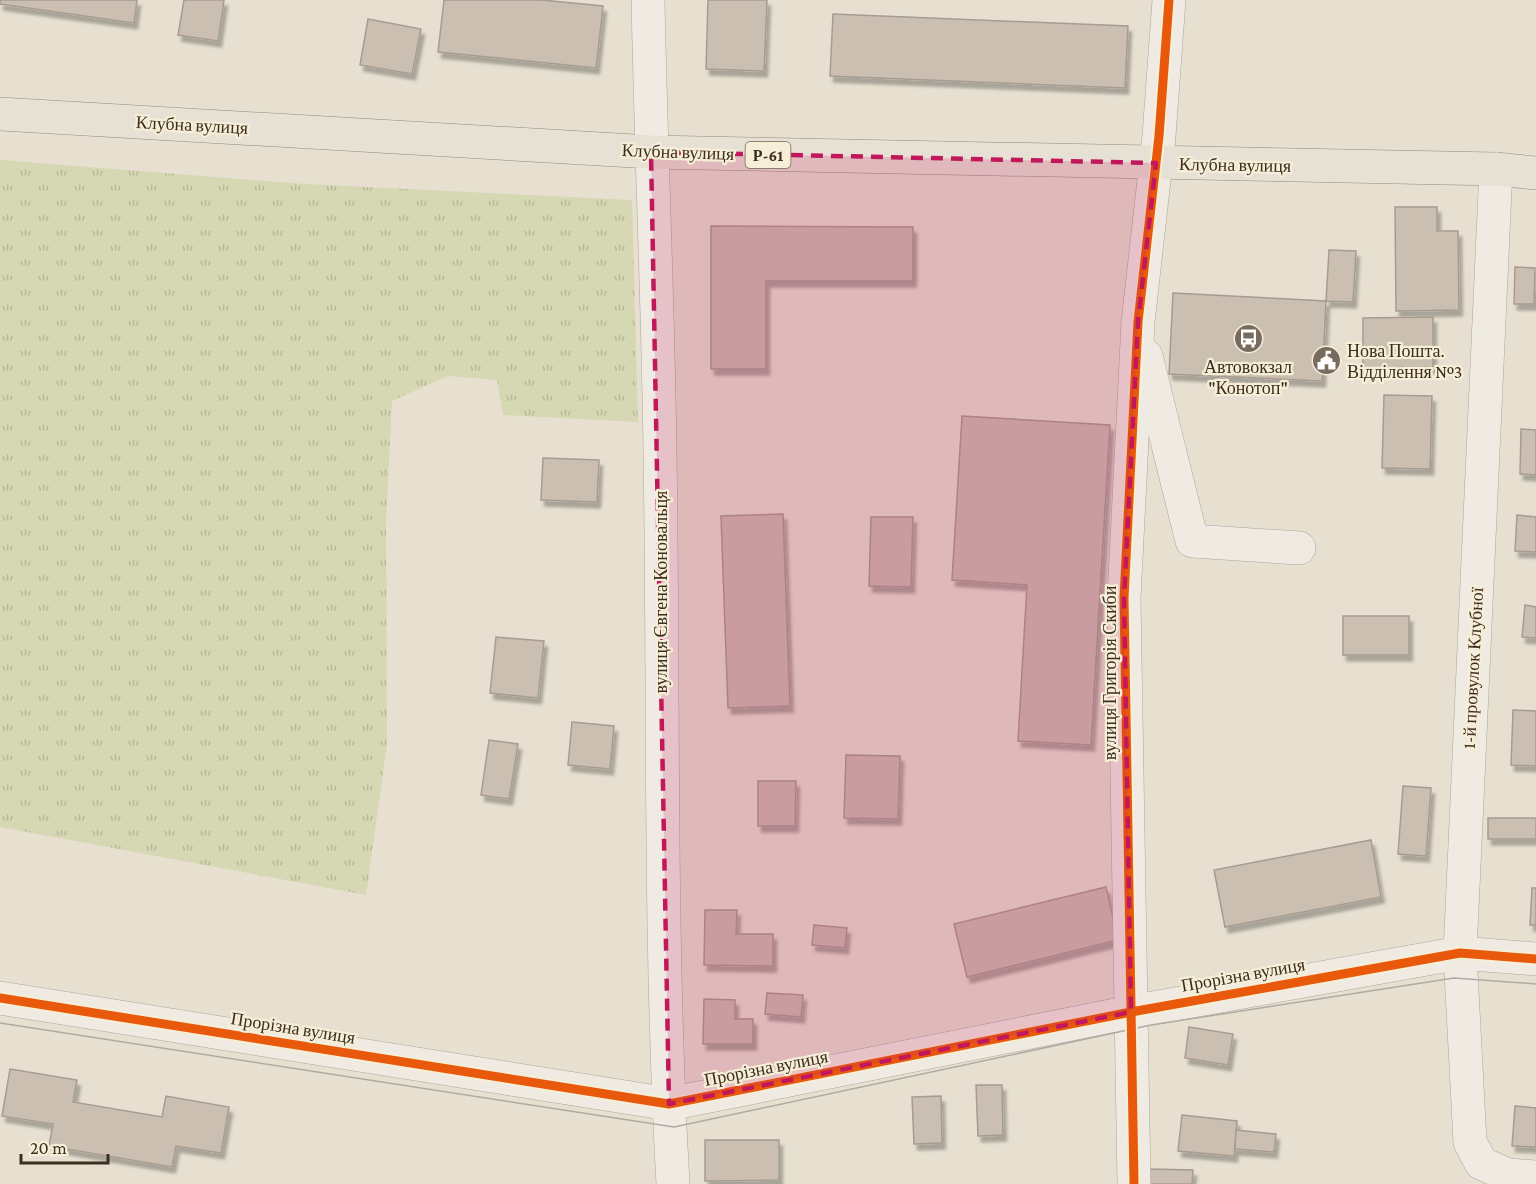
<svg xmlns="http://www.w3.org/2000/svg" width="1536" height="1184" font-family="'Crimson Pro',serif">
	<defs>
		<pattern id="park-tufts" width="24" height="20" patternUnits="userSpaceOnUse" patternTransform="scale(1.5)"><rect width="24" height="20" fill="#d6d7b3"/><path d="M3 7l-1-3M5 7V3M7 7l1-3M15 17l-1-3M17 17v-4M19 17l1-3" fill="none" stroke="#b9b99a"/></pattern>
		<filter id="shadow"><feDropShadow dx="3.5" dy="6" stdDeviation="1.5" flood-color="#0004"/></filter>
	</defs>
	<rect width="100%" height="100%" fill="#e7e0d1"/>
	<path fill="url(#park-tufts)" d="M0 160 305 184 632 200 638 422 503 415 497 380 448 376 392 401 386 521 387 744 366 895 0 827Z"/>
	<g fill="#cbbfb2" stroke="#a89c90" stroke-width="1.5" filter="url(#shadow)">
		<path d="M0 0H137L134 23 0 4Z"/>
		<path d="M184 0H224L218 41 178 35Z"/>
		<path d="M444 0H542L603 6 596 68 438 52Z"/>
		<path d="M708 0H767L764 71 706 69Z"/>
		<path d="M833 14 1128 26 1125 88 830 76Z"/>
		<path d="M368 19 421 29 412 74 360 65Z"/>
		<path d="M1395 207H1437V231H1458L1459 310 1396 311Z"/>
		<path d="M711 226 913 227V281H766V369H711Z"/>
		<path d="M1329 250 1356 251 1353 302 1326 301Z"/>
		<path d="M1515 267 1535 268 1534 304H1514Z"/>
		<path d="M1173 293 1326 301 1322 381 1169 374Z"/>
		<path d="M1433 317V367L1363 368V318Z"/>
		<path d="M1384 395 1432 396 1430 469 1382 468Z"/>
		<path d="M962 416 1110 425 1091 745 1018 741 1027 585 952 580Z"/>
		<path d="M1521 429 1536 430V475L1520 474Z"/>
		<path d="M543 458 599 460 597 502 541 500Z"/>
		<path d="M783 514 790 706 728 708 721 516Z"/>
		<path d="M1517 515 1536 517V552L1515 551Z"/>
		<path d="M871 517H913L911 587 869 586Z"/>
		<path d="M1525 605 1536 607V638L1522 637Z"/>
		<rect x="1343" y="616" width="66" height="39"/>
		<path d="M496 637 544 641 538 698 490 693Z"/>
		<path d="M1513 710 1536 711V766L1511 765Z"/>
		<path d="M572 722 614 726 610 769 568 765Z"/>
		<path d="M489 740 518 744 509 799 481 795Z"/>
		<path d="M846 755 900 756 898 819 844 818Z"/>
		<path d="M758 781H796L795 826H758Z"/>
		<path d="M1403 786 1431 788 1426 856 1398 854Z"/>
		<rect x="1488" y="818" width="48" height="21"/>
		<path d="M1371 840 1381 897 1225 927 1214 870Z"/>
		<path d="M1106 887 1118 940 967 977 954 924Z"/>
		<path d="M1532 888H1536V925H1530Z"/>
		<path d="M705 910H737L736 934H773V966L704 965Z"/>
		<path d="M814 925 847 928 845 948 812 945Z"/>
		<path d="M767 993 803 995 801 1017 765 1014Z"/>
		<path d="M704 999 735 1000V1019H753V1044H703Z"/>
		<path d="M1189 1027 1233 1034 1228 1065 1185 1058Z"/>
		<path d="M10 1069 77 1080 73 1102 162 1117 166 1096 229 1107 221 1153 176 1146 172 1167 49 1146 53 1124 2 1116Z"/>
		<path d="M976 1085H1002L1003 1135 978 1136Z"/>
		<path d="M941 1096 942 1143 914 1144 912 1097Z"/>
		<path d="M1515 1106 1536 1108V1147L1512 1146Z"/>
		<path d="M1182 1115 1237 1121 1234 1156 1178 1151Z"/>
		<path d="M1236 1130 1276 1134 1274 1152 1235 1149Z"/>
		<path d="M705 1140H779V1180L705 1181Z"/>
		<path d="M1150 1169 1193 1170 1192 1184H1149Z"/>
	</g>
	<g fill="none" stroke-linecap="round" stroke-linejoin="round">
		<defs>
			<g id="minor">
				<path d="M648 0C651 151 658 301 660 452 664 696 659 940 673 1184"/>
				<path d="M1496 169 1460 953 1470 1142 1481 1163 1508 1175 1536 1177"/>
				<path d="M1146 356 1192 541 1299 548"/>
				<path d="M0 998 669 1104 1131 1012 1460 953 1536 959"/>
				<path d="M1134 1184 1124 598 1138 322 1159 136 1169 0"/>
			</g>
			<path id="major" d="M0 114 651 152 1496 169 1536 173"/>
		</defs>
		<use href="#minor" stroke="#ada599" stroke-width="34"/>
		<use href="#major" stroke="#928b80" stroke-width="34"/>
		<use href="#minor" stroke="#efebe3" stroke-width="33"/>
		<use href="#major" stroke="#e6e1d4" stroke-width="33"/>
		<path stroke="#afaaa2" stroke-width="1.5" d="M0 1023 674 1127 1151 1025 1454 978 1536 984"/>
		<defs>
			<g id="cycleway">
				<path d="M0 998 669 1104 1131 1012 1460 953 1536 959"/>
				<path d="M1134 1184 1124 598 1138 322 1159 136 1169 0"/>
			</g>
		</defs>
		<use href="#cycleway" stroke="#f7eed8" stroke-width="13"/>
		<use href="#cycleway" stroke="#e8590c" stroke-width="9"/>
	</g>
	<path fill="#c2185b" fill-opacity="0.2" stroke="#c2185b" stroke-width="4.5" stroke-dasharray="12 8" stroke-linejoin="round" d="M651 152 1156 163 1138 322 1124 598 1131 1012 669 1104Z"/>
	<defs>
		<symbol id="bus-disc" viewBox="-11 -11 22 22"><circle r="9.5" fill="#786c5e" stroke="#f7eed8"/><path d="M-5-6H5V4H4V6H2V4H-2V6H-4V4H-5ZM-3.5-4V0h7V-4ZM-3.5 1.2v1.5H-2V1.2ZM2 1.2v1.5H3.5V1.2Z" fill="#fff"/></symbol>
		<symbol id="civic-disc" viewBox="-11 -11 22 22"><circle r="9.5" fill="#786c5e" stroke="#f7eed8"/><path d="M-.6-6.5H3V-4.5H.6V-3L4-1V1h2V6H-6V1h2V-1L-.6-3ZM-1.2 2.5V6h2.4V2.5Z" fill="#fff"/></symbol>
	</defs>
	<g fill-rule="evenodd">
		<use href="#bus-disc" x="1232" y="322" width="33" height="33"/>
		<use href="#civic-disc" x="1310" y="344" width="33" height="33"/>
	</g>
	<g text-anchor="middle" stroke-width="4.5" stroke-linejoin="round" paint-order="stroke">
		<rect fill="#f7eed8" stroke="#756857" stroke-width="1.5" x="745.5" y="142" width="45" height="26" rx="4.5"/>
		<g font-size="16" font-weight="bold" fill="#3d2e20">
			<text x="768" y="161">Р-61</text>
		</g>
		<g font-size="18" fill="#3d2e20" stroke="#f7eed8">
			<text transform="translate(192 125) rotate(3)" y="6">Клубна вулиця</text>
			<text transform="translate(678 152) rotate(2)" y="6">Клубна вулиця</text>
			<text transform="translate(1235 165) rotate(1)" y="6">Клубна вулиця</text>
			<text transform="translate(661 592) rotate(-90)" y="6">вулиця Євгена Коновальця</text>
			<text transform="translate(1473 668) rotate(-87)" y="6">1-й провулок Клубної</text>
			<text transform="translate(1110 673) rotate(-90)" y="6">вулиця Григорія Скиби</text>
			<text transform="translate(1243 975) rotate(-10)" y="6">Прорізна вулиця</text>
			<text transform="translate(293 1028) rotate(9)" y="6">Прорізна вулиця</text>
			<text transform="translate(766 1068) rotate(-11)" y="6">Прорізна вулиця</text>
		</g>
		<g font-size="18" fill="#3d2e20" stroke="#f7eed8" text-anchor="start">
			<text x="1347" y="357">Нова Пошта.<tspan x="1347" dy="21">Відділення №3</tspan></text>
			<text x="1248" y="373" text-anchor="middle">Автовокзал<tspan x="1248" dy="21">"Конотоп"</tspan></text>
		</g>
	</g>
	<path d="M21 1154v9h87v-9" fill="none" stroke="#3d2e20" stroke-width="3"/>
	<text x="30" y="1154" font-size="18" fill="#3d2e20" stroke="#f7eed8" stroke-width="4.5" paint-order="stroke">20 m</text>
</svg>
